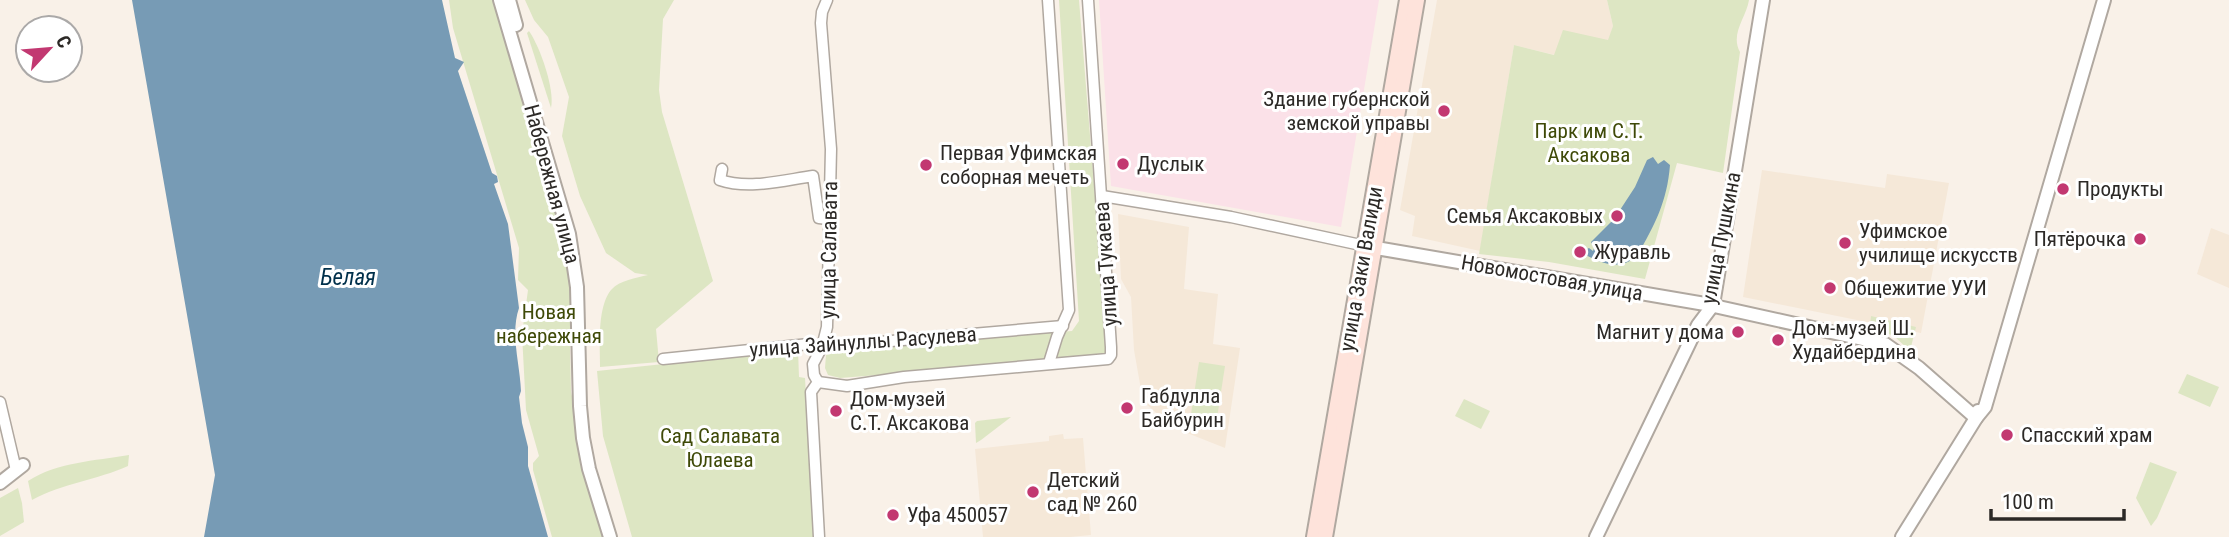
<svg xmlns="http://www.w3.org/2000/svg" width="2229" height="537" font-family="'Roboto Condensed',sans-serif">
	<rect width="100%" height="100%" fill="#f9f1e8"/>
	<path fill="#fbe1e8" d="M1099 0H1379L1341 227 1111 186Z"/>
	<g fill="#f5e8d8">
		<path d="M1437 0H1607L1613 26 1609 40 1555 55 1514 45 1480 251 1412 236 1415 216 1400 210Z"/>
		<path d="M1762 170 1885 188 1887 174 1949 183 1921 333 1743 297Z"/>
		<path d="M1118 214 1189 227 1184 289 1218 294 1213 344 1240 348 1225 448 1172 427 1143 401 1134 350 1131 297 1121 279Z"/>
		<path d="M2211 228 2229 235V288L2197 274Z"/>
		<path d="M1063 434 1064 439 1083 438 1091 535 1070 537H983L975 449 1049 441V436Z"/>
	</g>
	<g fill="#dde6c3">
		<path d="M449 0H495L564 234 572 287 574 326 570 348 571 392 605 537H552L533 470V463L539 456 526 410 522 334 528 290 518 280 519 248 453 28Z"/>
		<path d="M525 0H674L663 19 659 90 662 112 713 281 656 329 659 362 600 367C600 346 597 307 611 290 620 280 636 278 648 275L635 273 606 253 580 196 562 136 569 97 548 37 534 20Z"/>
		<path d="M1059 0H1079L1108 357 840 378 828 375 825 368 826 355 843 348 1072 331 1079 321Z"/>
		<path d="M1607 0H1749C1746 18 1730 34 1740 52L1723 173 1677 163 1645 279 1549 262 1479 254 1514 45 1554 55 1563 30 1608 40 1613 26Z"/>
		<path d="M529 31C540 47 555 89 551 108L527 33Z"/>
		<path d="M1871 316 1916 327 1910 351 1894 336 1870 327Z"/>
		<path d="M798 350 799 377 805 378 814 537H632L603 436 597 371Z"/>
		<path d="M1199 362 1225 366 1217 418 1191 414Z"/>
		<path d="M2187 374 2219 387 2210 407 2178 393Z"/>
		<path d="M1464 399 1490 411 1481 429 1455 416Z"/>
		<path d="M1011 417 981 440 976 443 975 423 977 421Z"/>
		<path d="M129 455 128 466C97 480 63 483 32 500L28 481C57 462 95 461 129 455Z"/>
		<path d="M2150 462 2177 472 2157 518 2151 526 2136 498Z"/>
		<path d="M18 488 22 503 24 522 0 536V498Z"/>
	</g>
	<g fill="#779bb5">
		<path d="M132 0H442L455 58 464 62 458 71 492 173 497 176 498 182 494 184 508 224 519 308C510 334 520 364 521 391L519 397 522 423 528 447V466L548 537H204L215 475Z"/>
		<path d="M1653 157 1658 164 1664 160 1670 165C1667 202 1655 224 1637 256 1619 271 1603 264 1584 254L1583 251 1589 248 1593 251 1594 248 1591 242 1613 220H1621L1623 217 1620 210 1635 187 1647 160Z"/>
	</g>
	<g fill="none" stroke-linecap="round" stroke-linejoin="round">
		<defs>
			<g id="minor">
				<path d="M1048 0 1069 310 1057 337 1049 363"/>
				<path d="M722 169 720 180C749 190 784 180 813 176L819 218 828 219"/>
				<path d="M1102 196 1231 217 1370 247"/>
				<path d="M663 359 809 344 822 347 1063 326"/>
				<path d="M818 382 847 386 904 377 1108 359 1111 355V347L1088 0"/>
				<path d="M0 402 16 470"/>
				<path d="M819 537 811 392 818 382 814 375 813 364 822 347 827 327 831 149 821 23 822 12 827 0"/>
			</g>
			<g id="tertiary">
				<path d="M500 0 569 234 577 287 580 406 583 438 589 469 610 537"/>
				<path d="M509 0 516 25"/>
				<path d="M1376 248 1705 304 1885 344 1919 368 1976 418 1985 407 2104 0"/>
				<path d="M0 483 23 465"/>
				<path d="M1596 537 1698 325 1713 305 1763 0"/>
				<path d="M1902 537 1976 418 1978 411"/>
			</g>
			<g id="secondary">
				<path d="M1314 537 1407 0"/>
				<path d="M1325 537 1417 0"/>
			</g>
		</defs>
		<use href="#minor" stroke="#b0a8a0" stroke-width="13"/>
		<use href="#tertiary" stroke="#b0a8a0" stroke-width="16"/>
		<use href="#secondary" stroke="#b0a8a0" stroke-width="18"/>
		<use href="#minor" stroke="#fff" stroke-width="10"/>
		<use href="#tertiary" stroke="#fff" stroke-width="12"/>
		<use href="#secondary" stroke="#fee3db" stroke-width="14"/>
	</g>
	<g fill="#c23871" stroke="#fff" stroke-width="2.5">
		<circle cx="1444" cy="111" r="7"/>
		<circle cx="1123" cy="164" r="7"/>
		<circle cx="926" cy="165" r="7"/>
		<circle cx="2063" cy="189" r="7"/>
		<circle cx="1617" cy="216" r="7"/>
		<circle cx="2140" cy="239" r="7"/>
		<circle cx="1845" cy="243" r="7"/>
		<circle cx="1580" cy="252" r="7"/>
		<circle cx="1830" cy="288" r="7"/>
		<circle cx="1738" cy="332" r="7"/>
		<circle cx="1778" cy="340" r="7"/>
		<circle cx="1127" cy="408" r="7"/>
		<circle cx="836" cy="411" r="7"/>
		<circle cx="2007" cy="435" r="7"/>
		<circle cx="1033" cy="492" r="7"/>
		<circle cx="893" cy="515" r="7"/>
	</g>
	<g text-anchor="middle" stroke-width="6" stroke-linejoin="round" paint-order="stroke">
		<g font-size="21" fill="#2c2926" stroke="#fff" text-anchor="start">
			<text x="1430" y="106" text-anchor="end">Здание губернской<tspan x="1430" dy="24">земской управы</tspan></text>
			<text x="940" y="160">Первая Уфимская<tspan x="940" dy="24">соборная мечеть</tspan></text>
			<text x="1137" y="171">Дуслык</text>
			<text x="2077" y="196">Продукты</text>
			<text x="1603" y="223" text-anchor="end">Семья Аксаковых</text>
			<text x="1859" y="238">Уфимское<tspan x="1859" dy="24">училище искусств</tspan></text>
			<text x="2126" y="246" text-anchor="end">Пятёрочка</text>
			<text x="1594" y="259">Журавль</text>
			<text x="1844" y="295">Общежитие УУИ</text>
			<text x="1792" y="335">Дом-музей Ш.<tspan x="1792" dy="24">Худайбердина</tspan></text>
			<text x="1724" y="339" text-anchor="end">Магнит у дома</text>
			<text x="1141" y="403">Габдулла<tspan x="1141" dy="24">Байбурин</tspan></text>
			<text x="850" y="406">Дом-музей<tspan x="850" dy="24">С.Т. Аксакова</tspan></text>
			<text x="2021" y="442">Спасский храм</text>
			<text x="1047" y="487">Детский<tspan x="1047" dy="24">сад № 260</tspan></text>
			<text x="907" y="522">Уфа 450057</text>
		</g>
		<g font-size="21" fill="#3f4a08" stroke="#fff">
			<text x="1589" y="138">Парк им С.Т.<tspan x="1589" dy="24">Аксакова</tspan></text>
			<text x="549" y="319">Новая<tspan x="549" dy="24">набережная</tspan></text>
			<text x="720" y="443">Сад Салавата<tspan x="720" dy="24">Юлаева</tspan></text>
		</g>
		<g font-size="21" fill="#2c2926" stroke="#fff">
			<text transform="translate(552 184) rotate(75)" y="7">Набережная улица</text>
			<text transform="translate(1721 238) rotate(-79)" y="7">улица Пушкина</text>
			<text transform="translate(829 250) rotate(-89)" y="7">улица Салавата</text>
			<text transform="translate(1106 264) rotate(-94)" y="7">улица Тукаева</text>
			<text transform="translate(1361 269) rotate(-80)" y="7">улица Заки Валиди</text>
			<text transform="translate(1552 278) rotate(10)" y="7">Новомостовая улица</text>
			<text transform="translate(863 342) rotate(-4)" y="7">улица Зайнуллы Расулева</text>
		</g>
		<g font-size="23" font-style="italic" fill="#00304b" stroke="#fff">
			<text x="348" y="285">Белая</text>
		</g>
	</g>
	<g transform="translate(49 49) rotate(64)"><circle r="33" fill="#ffffff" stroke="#aba9a8" stroke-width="2"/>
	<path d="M0-5L12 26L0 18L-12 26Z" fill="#c23871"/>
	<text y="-10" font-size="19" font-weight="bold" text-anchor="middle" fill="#2c2926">С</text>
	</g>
	<path d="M1991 509v10h133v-10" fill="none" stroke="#2c2926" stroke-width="3.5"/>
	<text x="2002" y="509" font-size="21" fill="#2c2926" stroke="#ffffff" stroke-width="5" paint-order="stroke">100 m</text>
</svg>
